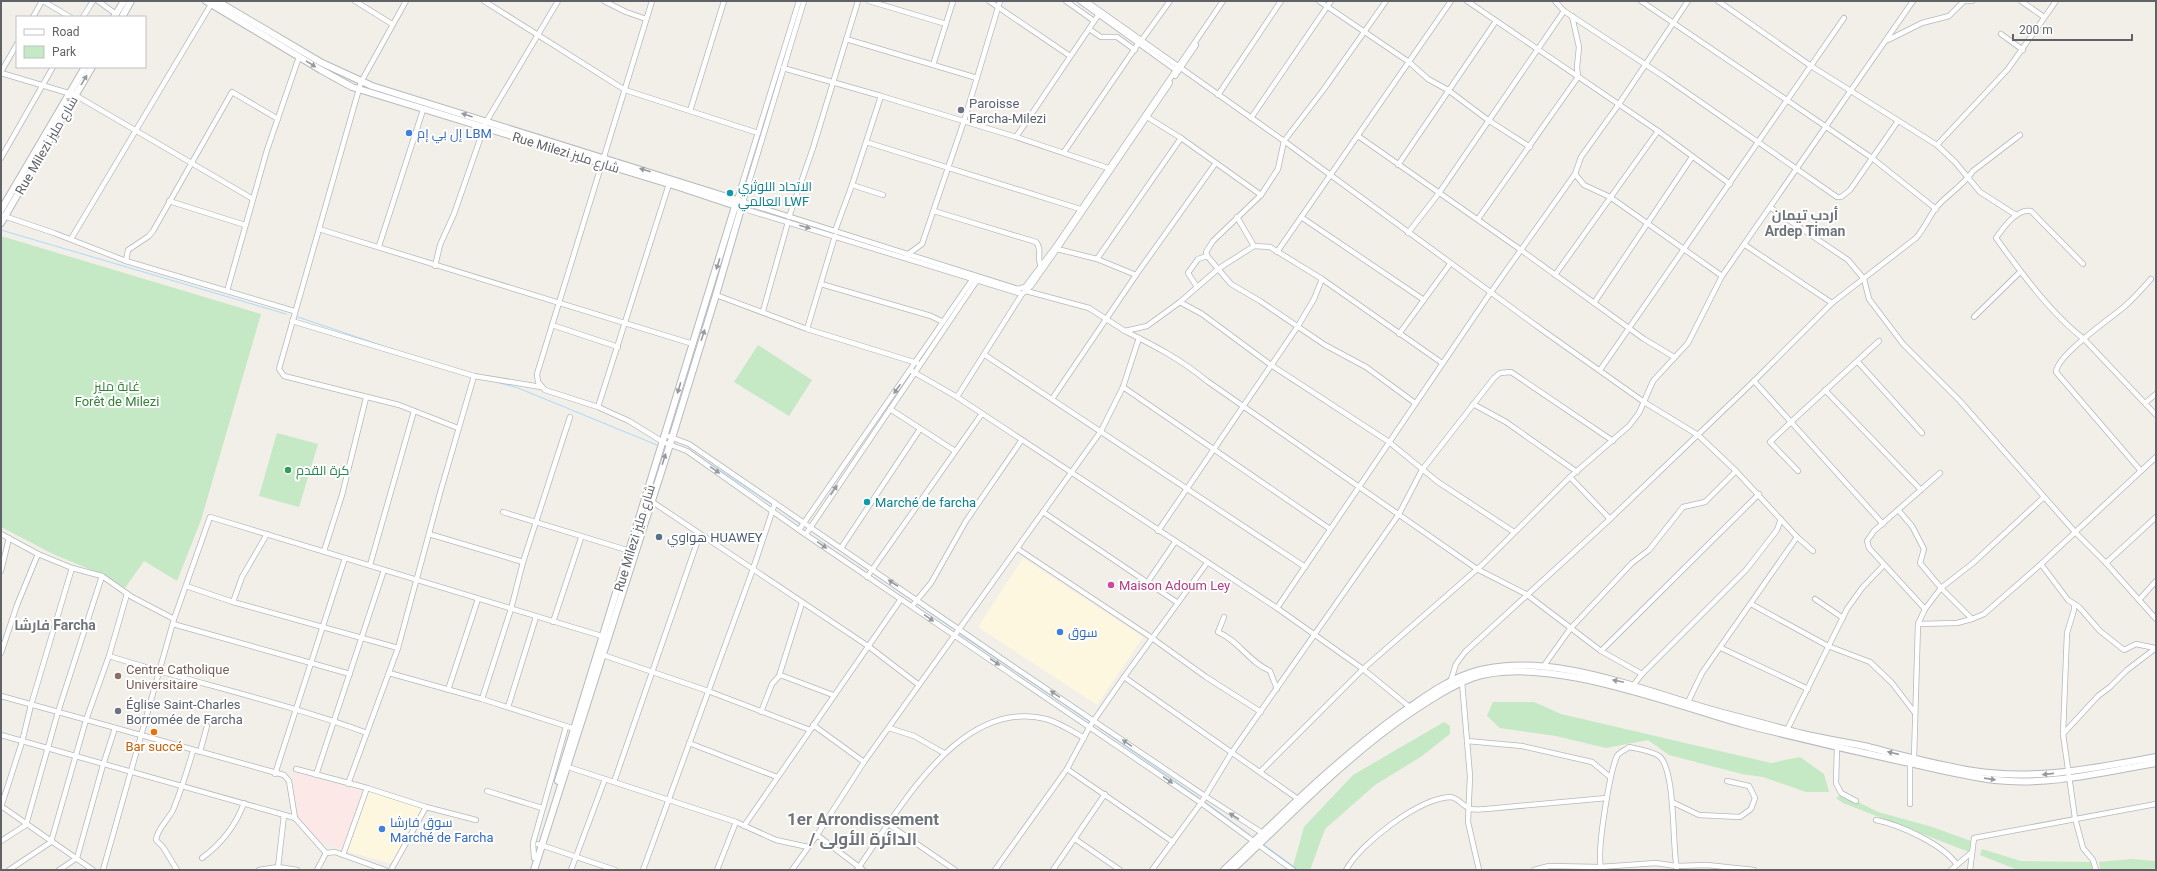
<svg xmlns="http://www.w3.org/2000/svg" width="2157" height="871" font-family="Roboto,Cairo,sans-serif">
	<rect width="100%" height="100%" fill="#f1efe8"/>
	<g fill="#fef7e0">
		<path d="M1023 558 1143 637 1097 705 978 627Z"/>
		<path d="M365 789 426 807 393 864 343 850Z"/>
	</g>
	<path fill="#fce8e6" d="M293 772 363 791 342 849 318 840 298 819Z"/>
	<g fill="#c5e8c5">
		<path d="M1 236 261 314 201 520 177 581 144 561 125 588 101 574 53 554 1 527Z"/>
		<path d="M758 345 812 380 789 416 734 382Z"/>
		<path d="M277 433 318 444 299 507 259 496Z"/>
		<path d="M1493 702H1534L1561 714 1771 763 1800 757 1824 774 1829 792H1806L1763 777 1742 774 1669 755 1648 740 1606 748 1556 736 1500 728 1487 716Z"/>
		<path d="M1444 722 1450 726V734L1422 756 1375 785 1325 829 1310 870H1292L1304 827 1353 775Z"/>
		<path d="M1842 794 1878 812 1929 826 1971 841 1969 852 1843 803 1836 798Z"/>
		<path d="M1982 849 2021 861 2091 862 2094 869 2018 870 1980 855Z"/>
		<path d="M2131 859 2156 861V868L2144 870 2100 869 2099 862Z"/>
	</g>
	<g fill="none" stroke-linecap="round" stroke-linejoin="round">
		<g stroke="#aadaff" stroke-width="1">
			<path d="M1 230 286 314"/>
			<path d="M298 317 398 351"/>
			<path d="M496 382 518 388 657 445"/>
			<path d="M688 449 771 504"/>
			<path d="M776 507 800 524"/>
			<path d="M811 531 868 570"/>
			<path d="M874 574 910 599"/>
			<path d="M916 603 952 628"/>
			<path d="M960 634 1090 722"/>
			<path d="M1098 727 1199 798"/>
			<path d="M1205 802 1250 835"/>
			<path d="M1263 844 1297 869"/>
		</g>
		<defs>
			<g id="street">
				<path d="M43 1 70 17"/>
				<path d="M98 1 116 14"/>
				<path d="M355 1 392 24"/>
				<path d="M406 1 361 82 279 369 284 376 399 405 458 428"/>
				<path d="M484 1 625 90 758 133"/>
				<path d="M604 1 626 12 646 19"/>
				<path d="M652 1 537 374 538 382 545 390 598 407 629 421 663 442 687 451 799 530 1201 803 1293 870"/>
				<path d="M804 1 743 202 1018 289 1025 287 1056 246 1223 1"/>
				<path d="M869 1 946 24"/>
				<path d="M989 1 1070 56"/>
				<path d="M1066 1 1094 21"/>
				<path d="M1080 1 1177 71"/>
				<path d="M1086 1 1284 141 1545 332 1644 402 1698 435 1736 471 1797 537 1813 551"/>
				<path d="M1319 1 1409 62 1428 79 1448 90 1488 120 1530 147"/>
				<path d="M1386 1 1324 89 1284 141 1278 169 1261 195 1213 241 1206 252 1208 257 1231 284 1260 301 1325 345 1366 367 1415 403"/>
				<path d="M1467 1 1658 131 1730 184"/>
				<path d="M1555 1 1564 11 1666 78 1837 197H1841L1850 190 1898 121"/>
				<path d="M1641 1 1872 158 1936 209"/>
				<path d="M1718 1 1811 66 1937 145 1955 162 1980 192 2016 215"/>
				<path d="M2021 1 2044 17"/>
				<path d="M33 17 42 1"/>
				<path d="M83 17 93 1"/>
				<path d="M1089 29 1101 37H1117L1135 50"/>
				<path d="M2001 34 2023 50"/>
				<path d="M846 39 977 78"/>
				<path d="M1888 40 1922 23 1949 16 1964 1H1972"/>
				<path d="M1141 41 1170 1"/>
				<path d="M933 65 953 1"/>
				<path d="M783 68 881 96"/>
				<path d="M1 72 17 44"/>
				<path d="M1 73 75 95 253 199"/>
				<path d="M1175 76 1196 45"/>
				<path d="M1218 95 1281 1"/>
				<path d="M690 111 724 1"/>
				<path d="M1147 117 1181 138 1261 195"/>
				<path d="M1251 118 1331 1"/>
				<path d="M1358 136 1521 250 1644 339 1674 357"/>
				<path d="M1016 137 1099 14"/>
				<path d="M866 142 1080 209"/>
				<path d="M1937 145 2008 69 2056 1"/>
				<path d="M1064 152 1138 44"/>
				<path d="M1 158 53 67"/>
				<path d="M1398 165 1496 21"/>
				<path d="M1575 174 1584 185 1610 197 1722 276"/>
				<path d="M852 185 883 195"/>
				<path d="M737 200 799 1"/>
				<path d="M169 201 245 225"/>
				<path d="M741 208 1022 294 1031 286 1057 249 1170 83"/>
				<path d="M1771 208 1848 260 1864 279 1869 299 1903 344 1960 401 2075 532 2106 563 2156 619"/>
				<path d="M934 211 1036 242C1043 250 1036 258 1041 266"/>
				<path d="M1 215 54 233 126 261 294 311"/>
				<path d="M789 217 813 148 858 1"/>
				<path d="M1237 217 1254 246 1270 247 1322 279 1442 363"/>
				<path d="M1301 217 1424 300"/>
				<path d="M1478 219 1578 77 1577 67 1579 47 1572 16"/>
				<path d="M319 229 693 344"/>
				<path d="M835 231 852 185 881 96 1016 137 1108 168"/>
				<path d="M1408 233 1439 193 1564 11"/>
				<path d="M71 239 213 1"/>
				<path d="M1745 245 1832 303"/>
				<path d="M379 246 423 110"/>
				<path d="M1057 249 1097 259 1136 275"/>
				<path d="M1277 252 1451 1"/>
				<path d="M907 255 922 244 964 121 1000 1"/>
				<path d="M1097 259 1181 138"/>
				<path d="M126 261 128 250 149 236 153 231 232 92 278 119"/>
				<path d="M2083 264 2031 211C2017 208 2003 228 1996 238 2020 271 2051 314 2084 339L2156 415"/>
				<path d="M435 266 440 245 454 214 486 122 558 1"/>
				<path d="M1555 275 1658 131"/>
				<path d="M821 284 931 316 943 322"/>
				<path d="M1197 287 1188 273 1198 259 1207 256"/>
				<path d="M227 291 267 150 299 57"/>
				<path d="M1026 291 1089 308 1125 331 1147 326 1180 302 1202 314 1271 365 1389 442 1438 482 1514 532"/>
				<path d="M716 295 807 329 917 363"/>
				<path d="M1180 302 1218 269 1254 246"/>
				<path d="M1594 303 1692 157"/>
				<path d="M763 311 788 222"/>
				<path d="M1974 317 2020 272"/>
				<path d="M292 321 474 376 541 387"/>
				<path d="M552 325 618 347"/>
				<path d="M807 329 835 236"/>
				<path d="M1125 331C1155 346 1182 360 1207 381L1477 569 1526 594 1601 651 1642 674"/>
				<path d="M1399 334 1450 264"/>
				<path d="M985 355 1305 567"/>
				<path d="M1858 362 1922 433"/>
				<path d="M910 370 957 397 1277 608 1363 669 1412 709"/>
				<path d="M1600 370 1844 18"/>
				<path d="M1754 381 1791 422 1879 341"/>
				<path d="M1123 387 1330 529"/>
				<path d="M1825 390 1921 490"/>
				<path d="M957 397 1022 294"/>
				<path d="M1052 399 1136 275 1215 164"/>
				<path d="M2145 403 2156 394"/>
				<path d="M1473 404 1506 422 1577 472"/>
				<path d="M598 407 669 184"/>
				<path d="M890 409 955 451"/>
				<path d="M665 435 689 444 1011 665 1205 796 1264 834"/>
				<path d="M1798 471 1770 442 1791 422 1883 524"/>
				<path d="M2141 471 2056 372C2057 355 2111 318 2125 306 2134 298 2143 288 2151 279"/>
				<path d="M1570 477 1610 519"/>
				<path d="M651 501 868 646 919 685 864 762 817 835"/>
				<path d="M1899 511 1912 526 1924 549 1920 563 1941 588 1973 563 2044 497"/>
				<path d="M503 512 630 551"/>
				<path d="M1043 512 1178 603"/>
				<path d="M799 530 974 277"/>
				<path d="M1158 531 1298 326 1314 299 1322 279"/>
				<path d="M1 534 38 554 72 568 102 576 132 597 174 619"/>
				<path d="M429 534 523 562"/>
				<path d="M806 534 978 279"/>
				<path d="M841 548 920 429"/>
				<path d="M1018 549 1152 638 1206 677 1261 712"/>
				<path d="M324 551 342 495 366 398"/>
				<path d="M1207 563 1124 677 1298 799"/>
				<path d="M2106 563 2156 517"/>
				<path d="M2041 564 2068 600 2079 607 2100 631 2124 650 2136 644 2155 648"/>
				<path d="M370 565 414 411"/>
				<path d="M1 571 9 538"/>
				<path d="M867 577 981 415"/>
				<path d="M1147 583 1175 542"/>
				<path d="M186 586 233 602 398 648"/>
				<path d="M1815 599 1843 618"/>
				<path d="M2139 600 2156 581"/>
				<path d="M233 602 242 577 267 534"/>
				<path d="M1751 604 1828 646 1870 662 1892 683 1915 713"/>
				<path d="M2074 604V610L2067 633 2063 734 2075 818 2083 848 2093 860 2096 870"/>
				<path d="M912 606 931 583 966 521 1021 441"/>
				<path d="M1277 608 1491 292 1575 174 1581 157 1619 104 1688 1"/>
				<path d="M1925 609 1869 548 1867 541 1874 531 1940 473"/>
				<path d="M1224 617 1218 632C1239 641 1249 662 1270 671L1277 689"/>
				<path d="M553 622 581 538"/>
				<path d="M173 624 350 674"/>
				<path d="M1918 624 1957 623 1972 619"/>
				<path d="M1721 648 1808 689"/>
				<path d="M1601 651 1759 494"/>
				<path d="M1 653 17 605 38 554"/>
				<path d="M603 655 708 691 810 730"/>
				<path d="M109 656C194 683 283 702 367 733"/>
				<path d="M1543 667 1570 629 1632 563 1649 550 1683 507 1705 502 1736 471"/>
				<path d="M389 673 482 699 575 729"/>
				<path d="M779 676H783L833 695"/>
				<path d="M1462 682 1470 776 1468 822 1479 870"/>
				<path d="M1450 683 1456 664 1465 652 1610 519 1754 381 1832 303 1916 238C1924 229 1928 219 1935 209 1946 195 1963 186 1973 171L2020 135"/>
				<path d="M919 685 1101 431 1123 387 1139 338"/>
				<path d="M1632 687 1642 674 1746 570 1777 530 1781 519"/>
				<path d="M448 690 478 599"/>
				<path d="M1 696 284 775 289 781 295 818 326 853 335 852 385 870"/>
				<path d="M482 699 511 609 523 562 570 417"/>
				<path d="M1688 702 1702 673 1797 537"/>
				<path d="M508 707 536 617"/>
				<path d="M761 712 772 684 779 676 802 603"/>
				<path d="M813 725 864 762"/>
				<path d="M889 728 914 736 944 753"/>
				<path d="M1787 730 1847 609 1862 588 1884 565"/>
				<path d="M2063 734 2098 696 2110 687 2127 670 2156 648"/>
				<path d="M1 735 295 818"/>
				<path d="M1467 741 1522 746 1592 762 1610 777"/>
				<path d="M689 743 777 777"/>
				<path d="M1837 747 1836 783 1841 793 1856 801"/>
				<path d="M200 752 207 726"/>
				<path d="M1914 758 1918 624 1925 609 1941 588 1972 619 1984 614 2041 564 2156 457"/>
				<path d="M565 766 736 822 776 840 808 847"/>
				<path d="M296 769 367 788 426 807 476 820"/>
				<path d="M1067 769 1173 842"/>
				<path d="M1260 772 1363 669 1483 564 1570 477 1629 426 1639 413 1653 381 1688 343 1722 276 1913 1"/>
				<path d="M275 774 345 558"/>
				<path d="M316 775 384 570"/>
				<path d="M614 782 700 534"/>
				<path d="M348 784 398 648 440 493 474 376"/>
				<path d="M487 791 542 808"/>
				<path d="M1672 802 1699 815 1740 817 1751 809 1755 798 1749 786 1727 781"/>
				<path d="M1910 804V763"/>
				<path d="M1 806 93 870"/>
				<path d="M1 807 22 742 31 705 72 568"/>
				<path d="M1876 820C1900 825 1943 844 1957 865"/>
				<path d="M888 824C922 775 975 701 1046 719 1060 723 1072 731 1084 738"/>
				<path d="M744 826 901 599"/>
				<path d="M1075 839 1120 870"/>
				<path d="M1 841 26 825 58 712 102 576"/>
				<path d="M538 844 615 870"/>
				<path d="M343 855 367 788"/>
				<path d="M202 858C221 844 236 825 244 803"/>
				<path d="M534 858 533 843 566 727"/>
				<path d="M278 867 284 815"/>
				<path d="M9 870 51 842 86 720 109 656 127 594"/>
				<path d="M59 870 77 858 103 765 115 728"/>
				<path d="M103 870 174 619 210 517 605 637"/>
				<path d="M177 870 163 847 156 840C157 829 168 820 173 810 181 791 187 771 193 751"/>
				<path d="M259 870 278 867 297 870"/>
				<path d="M317 870 326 853"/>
				<path d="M391 870 426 807"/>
				<path d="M571 870 605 779"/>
				<path d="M643 870 753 569 775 503"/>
				<path d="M717 870 736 822"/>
				<path d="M792 870 817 835 863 870"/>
				<path d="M857 870 888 824 955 870"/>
				<path d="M995 870 1067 769 1090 726 1124 677"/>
				<path d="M1053 870 1105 794"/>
				<path d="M1152 870 1201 803 1232 752 1399 514 1422 470 1494 378 1500 373 1511 372 1613 441"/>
				<path d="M1346 870C1361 843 1418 799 1450 797 1458 797 1463 807 1471 809 1476 810 1482 809 1486 809L1607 798"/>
				<path d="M1534 870 1549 866 1600 867 1656 863 1676 866 1707 865 1754 870"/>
				<path d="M1602 870C1595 856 1610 772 1617 756 1619 752 1626 750 1629 747 1638 749 1652 751 1659 756 1676 769 1672 847 1677 870"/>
				<path d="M1951 870 1972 852"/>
				<path d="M1970 870 1974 838 2156 804"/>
			</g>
			<g id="secondary">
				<path d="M206 1 321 70 352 87 682 188 739 207"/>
				<path d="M217 1 322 63 372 86 743 202 716 295 672 438 534 870"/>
				<path d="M114 17 124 1"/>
				<path d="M122 17 131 1"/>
				<path d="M1 210 85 67"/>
				<path d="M1 223 92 67"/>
				<path d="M558 781 737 200"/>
				<path d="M1224 870C1282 815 1338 758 1404 711 1425 697 1446 681 1470 673 1547 648 1645 692 1719 712 1747 719 1775 727 1803 734 1823 739 1844 742 1864 746 1900 755 1937 765 1973 771 2035 781 2095 768 2156 757"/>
				<path d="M1232 870C1290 816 1344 758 1410 713 1430 700 1449 687 1472 678 1543 653 1671 704 1743 724 1794 737 1845 749 1896 760 1929 767 1962 776 1995 780 2049 786 2103 772 2156 763"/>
			</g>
		</defs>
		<use href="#street" stroke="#b5b8bc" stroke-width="6"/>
		<use href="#secondary" stroke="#b6babf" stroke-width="8"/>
		<use href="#street" stroke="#fff" stroke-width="4.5"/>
		<use href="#secondary" stroke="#fff" stroke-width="6"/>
	</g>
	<defs><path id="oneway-solid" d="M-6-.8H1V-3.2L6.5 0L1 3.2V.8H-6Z"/></defs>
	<g fill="#979a9d">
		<use href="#oneway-solid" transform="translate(311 64) rotate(32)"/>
		<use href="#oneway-solid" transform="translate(84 80) rotate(-59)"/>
		<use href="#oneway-solid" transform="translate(467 115) rotate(-161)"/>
		<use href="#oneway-solid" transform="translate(645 170) rotate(-162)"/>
		<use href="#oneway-solid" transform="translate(805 227) rotate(16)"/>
		<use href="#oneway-solid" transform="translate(718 264) rotate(108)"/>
		<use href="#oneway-solid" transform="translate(703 335) rotate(-72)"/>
		<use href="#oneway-solid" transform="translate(679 388) rotate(107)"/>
		<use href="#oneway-solid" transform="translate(897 389) rotate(125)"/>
		<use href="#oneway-solid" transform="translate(664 459) rotate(-72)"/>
		<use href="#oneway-solid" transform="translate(715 470) rotate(35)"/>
		<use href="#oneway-solid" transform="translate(834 490) rotate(-56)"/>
		<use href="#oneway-solid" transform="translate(822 545) rotate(34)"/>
		<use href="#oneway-solid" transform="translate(893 583) rotate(-147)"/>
		<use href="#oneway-solid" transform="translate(929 618) rotate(34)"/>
		<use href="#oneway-solid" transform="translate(995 662) rotate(34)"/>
		<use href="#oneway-solid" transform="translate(1618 681) rotate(-168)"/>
		<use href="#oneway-solid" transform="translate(1055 694) rotate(-146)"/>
		<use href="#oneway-solid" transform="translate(1127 743) rotate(-146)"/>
		<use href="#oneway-solid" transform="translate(1893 753) rotate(-167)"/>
		<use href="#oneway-solid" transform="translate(2048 774) rotate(174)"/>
		<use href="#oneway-solid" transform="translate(1990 779) rotate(8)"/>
		<use href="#oneway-solid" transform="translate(1168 780) rotate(34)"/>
		<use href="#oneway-solid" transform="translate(1234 816) rotate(-147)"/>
	</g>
	<g fill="#6b7280" stroke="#fff" stroke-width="1.5">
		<circle cx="961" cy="110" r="4"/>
		<circle cx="118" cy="711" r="4"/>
	</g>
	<g fill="#3f7fe0" stroke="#fff" stroke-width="1.5">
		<circle cx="409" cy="133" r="4"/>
		<circle cx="1060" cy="632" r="4"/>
		<circle cx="382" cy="829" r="4"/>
	</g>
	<g fill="#0f9aa8" stroke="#fff" stroke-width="1.5">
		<circle cx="730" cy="193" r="4"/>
		<circle cx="867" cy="502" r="4"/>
	</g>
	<circle fill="#2e9e5b" stroke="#fff" stroke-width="1.5" cx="288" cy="470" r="4"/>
	<circle fill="#5c6f8a" stroke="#fff" stroke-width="1.5" cx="659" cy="537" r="4"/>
	<circle fill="#d1479c" stroke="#fff" stroke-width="1.5" cx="1111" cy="585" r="4"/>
	<circle fill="#8d6e63" stroke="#fff" stroke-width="1.5" cx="118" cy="676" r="4"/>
	<circle fill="#e8710a" stroke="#fff" stroke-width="1.5" cx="154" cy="732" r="4"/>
	<g text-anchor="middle" stroke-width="4" stroke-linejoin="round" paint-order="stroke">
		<g font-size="13" fill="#5b616d" stroke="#fff" text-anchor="start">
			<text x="969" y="108">Paroisse<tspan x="969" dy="15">Farcha-Milezi</tspan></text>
			<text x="126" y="709">Église Saint-Charles<tspan x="126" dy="15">Borromée de Farcha</tspan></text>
		</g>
		<g font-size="13" fill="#366cbe" stroke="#fff" text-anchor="start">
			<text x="417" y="138">إل بي إم LBM</text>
			<text x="1068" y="637">سوق</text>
			<text x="390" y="827">سوق فارشا<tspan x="390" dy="15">Marché de Farcha</tspan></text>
		</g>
		<g font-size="13" fill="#5f6368" stroke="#fff">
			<text transform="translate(46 145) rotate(-60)" y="5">Rue Milezi شارع مليز</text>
			<text transform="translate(566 152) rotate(17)" y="5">Rue Milezi شارع مليز</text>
			<text transform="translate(634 538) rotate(-73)" y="5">Rue Milezi شارع مليز</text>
		</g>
		<g font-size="13" fill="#0d838f" stroke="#fff" text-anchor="start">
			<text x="738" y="191">الاتحاد اللوثري<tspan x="738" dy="15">العالمي LWF</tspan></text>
			<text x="875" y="507">Marché de farcha</text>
		</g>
		<g font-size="13" fill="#348238" stroke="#fff">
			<text x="117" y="391">غابة مليز<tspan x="117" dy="15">Forêt de Milezi</tspan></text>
		</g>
		<g font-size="13" fill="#27864d" stroke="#fff" text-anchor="start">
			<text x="296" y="475">كرة القدم</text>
		</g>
		<g font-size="13" fill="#4e5e75" stroke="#fff" text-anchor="start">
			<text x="667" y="542">هواوي HUAWEY</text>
		</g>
		<g font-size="13" fill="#b23c85" stroke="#fff" text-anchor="start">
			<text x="1119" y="590">Maison Adoum Ley</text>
		</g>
		<g font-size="13" fill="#785e54" stroke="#fff" text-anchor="start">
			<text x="126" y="674">Centre Catholique<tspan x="126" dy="15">Universitaire</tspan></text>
		</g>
		<g font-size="13" fill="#c56008" stroke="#fff">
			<text x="154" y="751">Bar succé</text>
		</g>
		<g font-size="14" font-weight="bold" fill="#70757a" stroke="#fff">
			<text x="1805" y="220">أردب تيمان<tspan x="1805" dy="16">Ardep Timan</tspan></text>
			<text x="55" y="630">فارشا Farcha</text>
		</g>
		<g font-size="17" font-weight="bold" fill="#70757a" stroke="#fff">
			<text x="863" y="825">1er Arrondissement<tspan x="863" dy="20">/ الدائرة الأولى</tspan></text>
		</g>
	</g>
	<rect width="2157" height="871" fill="none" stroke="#5f6368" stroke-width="4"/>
	<rect x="16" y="16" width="130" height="52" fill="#ffffff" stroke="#bfc1c3"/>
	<rect x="24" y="29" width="20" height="6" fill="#ffffff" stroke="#bfc1c3"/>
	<text x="52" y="36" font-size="12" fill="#5f6368">Road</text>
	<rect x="24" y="46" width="20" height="12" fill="#c5e8c5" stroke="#bfc1c3"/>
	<text x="52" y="56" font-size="12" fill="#5f6368">Park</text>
	<path d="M2013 34v6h119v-6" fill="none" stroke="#5f6368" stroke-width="2"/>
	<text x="2019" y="34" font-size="12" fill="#5f6368" stroke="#ffffff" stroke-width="3" paint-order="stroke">200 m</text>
</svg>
